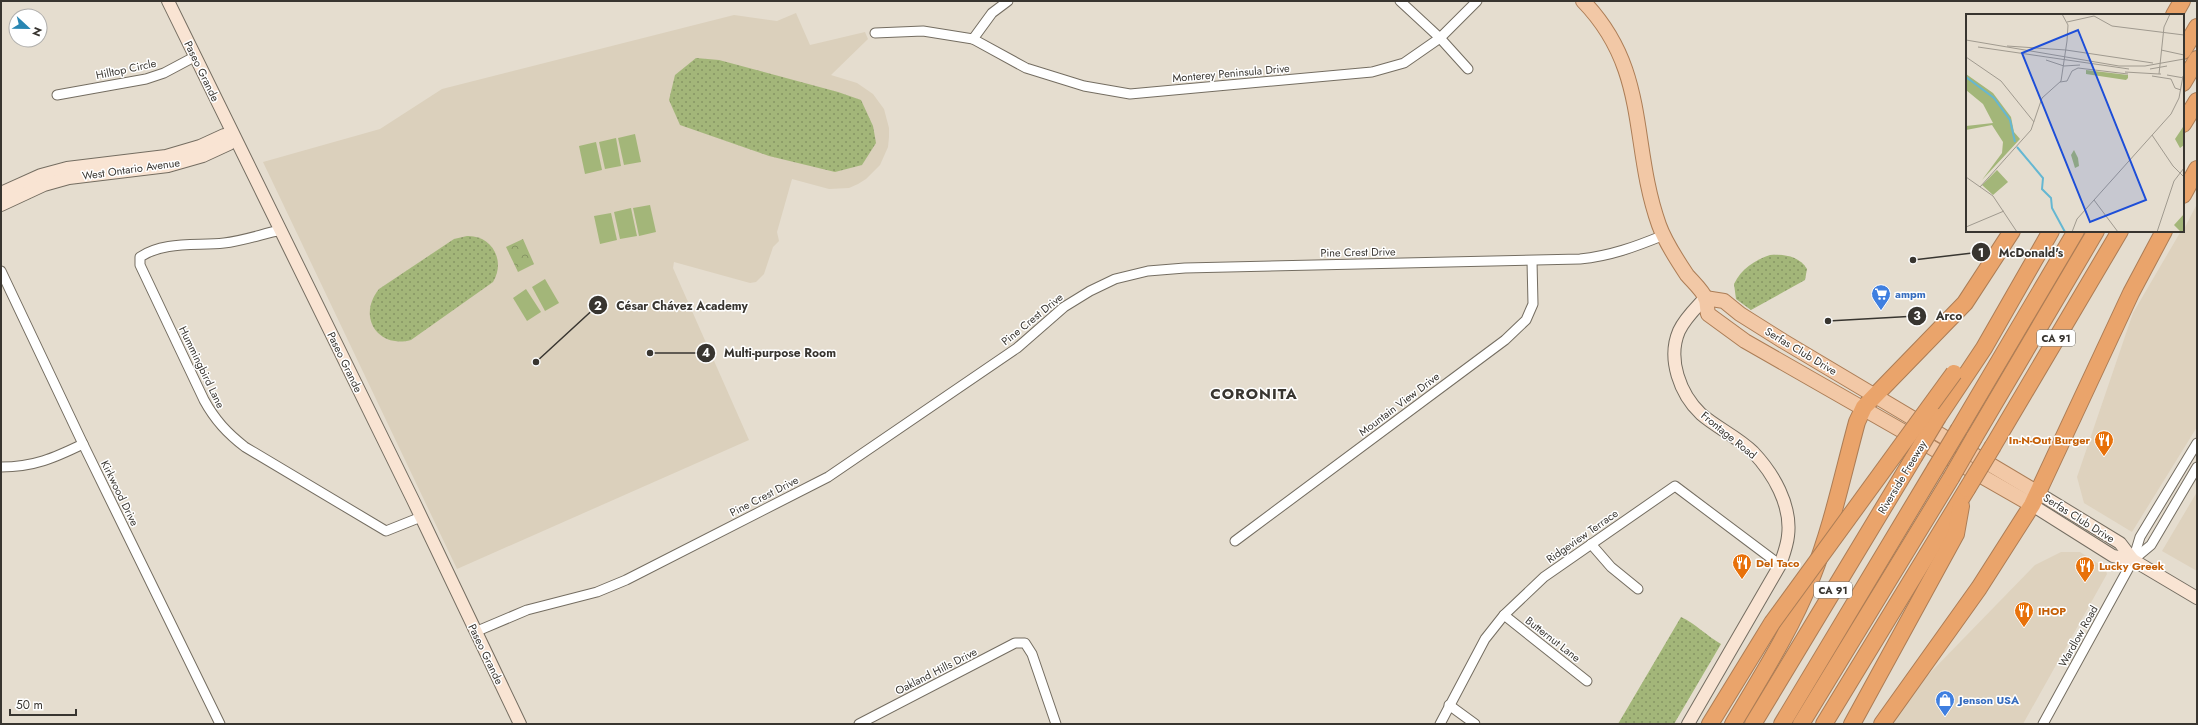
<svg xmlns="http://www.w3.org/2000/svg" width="2198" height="725" font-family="Jost,sans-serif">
	<defs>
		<pattern id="grass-dots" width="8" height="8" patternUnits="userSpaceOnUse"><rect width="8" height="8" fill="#a3b679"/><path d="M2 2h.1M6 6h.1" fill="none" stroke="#869564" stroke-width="1.8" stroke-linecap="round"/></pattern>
		<pattern id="forest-crowns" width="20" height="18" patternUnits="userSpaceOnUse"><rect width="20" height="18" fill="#a3b679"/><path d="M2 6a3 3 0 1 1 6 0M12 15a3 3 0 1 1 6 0" fill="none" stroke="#869564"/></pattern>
	</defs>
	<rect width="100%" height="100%" fill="#e5ddcf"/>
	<g fill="#ded2be">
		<path d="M2197 204V427L2132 532 2084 503 2077 477 2133 313 2181 231H2183Z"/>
		<path d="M2197 492V571L2162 551Z"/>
		<path d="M2061 552H2080L2105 568 2107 574 2023 724H1892L1927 676 2035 565Z"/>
	</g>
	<path fill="#dbd0bc" d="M796 13 810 45 865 32 868 39 831 75 857 83 873 94 884 109 889 128V137L888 147 880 165 866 179 858 184 849 188 829 189 792 179 777 232 779 241 773 247 764 274 756 282 750 283 674 262 673 268 749 440 457 569 263 162 380 129 442 89 734 15 777 21Z"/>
	<g fill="url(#grass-dots)">
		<path d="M696 58 719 60 838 92 861 100 873 126 876 143 862 165 835 172 769 156 680 125 669 100 675 75Z"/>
		<path d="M467 236C492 235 506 261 493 282L411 340C377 349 357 316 379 289L454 239Z"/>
		<path d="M1770 255C1784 254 1799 256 1807 269L1805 280 1751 310 1736 299 1734 284C1741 269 1755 260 1770 255Z"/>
		<path d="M1681 617C1696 624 1707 636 1721 644L1674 724H1618Z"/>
	</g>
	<path fill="url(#forest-crowns)" d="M523 239 534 264 518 272 506 247Z"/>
	<g fill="#a3b679">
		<path d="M635 134 641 162 624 165 618 138Z"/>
		<path d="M616 138 621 166 605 169 599 142Z"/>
		<path d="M596 142 602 170 585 174 579 146Z"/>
		<path d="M650 205 656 232 639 236 633 208Z"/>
		<path d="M631 208 637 236 620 239 614 212Z"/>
		<path d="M611 213 617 240 600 244 594 216Z"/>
		<path d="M545 279 559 303 545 311 532 287Z"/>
		<path d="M526 289 541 312 527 321 513 298Z"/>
	</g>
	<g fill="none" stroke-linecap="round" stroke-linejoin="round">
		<defs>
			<g id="street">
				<path d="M1400 1 1440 38 1468 69"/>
				<path d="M875 33 923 31 973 39 1026 68 1084 86 1130 94 1372 72 1404 63 1440 38 1477 1"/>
				<path d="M973 39 992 13 1008 1"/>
				<path d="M57 95 146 79 164 73 196 56"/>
				<path d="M281 230C262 234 243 241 224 243 196 246 164 241 140 257V265L204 400C215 420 227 433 245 447L386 531 421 517"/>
				<path d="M1 271 83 444 220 724"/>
				<path d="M1 467C34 467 54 458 83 444"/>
				<path d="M1235 541 1505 340 1526 320 1533 304 1532 261"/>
				<path d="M1591 544 1611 567 1638 589"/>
				<path d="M2133 560 2151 545 2197 467"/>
				<path d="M1504 615 1587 681"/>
				<path d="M475 632 527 610 597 592 626 580 828 477 1017 348 1064 307 1090 291 1115 279 1148 271 1185 268 1580 259C1610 256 1635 247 1664 235"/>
				<path d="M1449 705 1475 724"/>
				<path d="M859 724 1015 643H1025L1032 654 1056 724"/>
				<path d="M1440 724 1485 639 1504 615 1544 577 1675 486 1780 565"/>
				<path d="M2043 724 2133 560 2140 537 2197 443"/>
			</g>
			<g id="secondary">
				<path d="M168 1 413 500 520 724"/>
				<path d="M1 193 41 175 67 168 166 156 200 146 224 135 233 136"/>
				<path d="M1 205 44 185 69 178 168 166 203 156 229 144 233 136"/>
				<path d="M2038 493 2120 543 2133 560"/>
				<path d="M2032 505 2113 556 2133 560 2197 598"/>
				<path d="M1688 724 1780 565C1783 556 1787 546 1788 536 1792 505 1773 473 1753 452 1738 437 1717 428 1701 414 1680 394 1667 359 1679 331 1685 318 1696 308 1705 298"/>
			</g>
			<g id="primary">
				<path d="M1583 1C1650 70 1630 144 1659 225 1665 242 1677 260 1687 275 1693 282 1703 291 1706 299 1707 304 1707 309 1708 314L1745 341 2032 505"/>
				<path d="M1705 298 1724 301 1740 314 1783 341 2038 493"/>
			</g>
			<g id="highway">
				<path d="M2174 15 2182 1"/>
				<path d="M2183 51 2197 27"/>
				<path d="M2183 83 2197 59"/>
				<path d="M2183 124 2197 101"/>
				<path d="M2183 195 2197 169"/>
				<path d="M1938 417 1984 348 2051 231"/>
				<path d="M1959 429 2076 231"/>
				<path d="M1974 438 2096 231"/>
				<path d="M1993 446 2120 231"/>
				<path d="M1710 724 1772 623"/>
				<path d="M1733 724C1761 677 1792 628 1812 577 1832 527 1843 473 1857 422L1864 407 1965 303 2012 231"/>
				<path d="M1753 724 1914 457"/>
				<path d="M1782 724 1935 469"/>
				<path d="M1801 724 1951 478"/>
				<path d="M1824 724 1967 489"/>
				<path d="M1852 724 1956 534 1961 506"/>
				<path d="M1882 724 1979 588 2032 505 2131 293 2164 231"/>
			</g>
		</defs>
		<use href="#street" stroke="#746d61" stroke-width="11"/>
		<use href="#secondary" stroke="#746d61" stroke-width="14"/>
		<use href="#primary" stroke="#ac7d56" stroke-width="16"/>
		<use href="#highway" stroke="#ac7d56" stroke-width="18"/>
		<use href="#street" stroke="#fff" stroke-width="9"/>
		<use href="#secondary" stroke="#f9e4d3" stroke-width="12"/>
		<use href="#primary" stroke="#f2c8a6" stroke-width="14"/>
		<use href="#highway" stroke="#eaa46b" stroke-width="16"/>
		<defs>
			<g id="highway-bridge">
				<path d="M1914 457 1938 417"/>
				<path d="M1935 469 1959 429"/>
				<path d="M1951 478 1974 438"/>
				<path d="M1967 489 1993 446"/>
				<path d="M1772 623 1954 373"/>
			</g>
		</defs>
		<use href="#highway-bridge" stroke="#ac7d56" stroke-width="18" stroke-linecap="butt"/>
		<use href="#highway-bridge" stroke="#eaa46b" stroke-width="16"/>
	</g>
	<defs>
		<symbol id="supermarket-pin" viewBox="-11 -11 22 30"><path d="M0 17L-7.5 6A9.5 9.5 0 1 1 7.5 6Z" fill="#3f7fe0" stroke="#fff"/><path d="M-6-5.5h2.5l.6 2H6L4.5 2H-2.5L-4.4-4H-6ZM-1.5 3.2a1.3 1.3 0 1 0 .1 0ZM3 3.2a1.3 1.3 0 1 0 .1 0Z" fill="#fff"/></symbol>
		<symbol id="restaurant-pin" viewBox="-11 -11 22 30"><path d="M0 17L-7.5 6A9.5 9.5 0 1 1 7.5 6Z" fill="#e8710a" stroke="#fff"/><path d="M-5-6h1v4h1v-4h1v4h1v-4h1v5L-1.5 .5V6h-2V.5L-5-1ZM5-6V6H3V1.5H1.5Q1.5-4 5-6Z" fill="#fff"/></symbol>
		<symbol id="shop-pin" viewBox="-11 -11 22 30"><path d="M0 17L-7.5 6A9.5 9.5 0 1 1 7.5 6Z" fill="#3f7fe0" stroke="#fff"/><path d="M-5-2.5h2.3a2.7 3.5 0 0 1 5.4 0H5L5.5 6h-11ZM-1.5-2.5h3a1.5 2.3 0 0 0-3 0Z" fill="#fff"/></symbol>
	</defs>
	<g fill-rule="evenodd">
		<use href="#supermarket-pin" x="1870" y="283" width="22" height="30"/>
		<use href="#restaurant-pin" x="2093" y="429" width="22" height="30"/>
		<use href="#restaurant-pin" x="1731" y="552" width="22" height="30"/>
		<use href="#restaurant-pin" x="2074" y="555" width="22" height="30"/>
		<use href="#restaurant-pin" x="2013" y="600" width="22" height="30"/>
		<use href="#shop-pin" x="1934" y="689" width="22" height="30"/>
	</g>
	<g text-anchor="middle" stroke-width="3" stroke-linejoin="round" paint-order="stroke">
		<g fill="#fff" stroke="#74726e" stroke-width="1">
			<rect x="2037" y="330" width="38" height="16" rx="3"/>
			<rect x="1814" y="582" width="38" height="16" rx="3"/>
		</g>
		<g font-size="10" font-weight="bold" fill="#383530">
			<text x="2056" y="342">CA 91</text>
			<text x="1833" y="594">CA 91</text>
		</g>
		<g font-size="11" fill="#383530" stroke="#fff">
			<text transform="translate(126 69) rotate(-12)" y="4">Hilltop Circle</text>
			<text transform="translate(202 71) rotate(64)" y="4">Paseo Grande</text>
			<text transform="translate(1231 73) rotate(-5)" y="4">Monterey Peninsula Drive</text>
			<text transform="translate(131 169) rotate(-8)" y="4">West Ontario Avenue</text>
			<text transform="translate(1358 252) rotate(-1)" y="4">Pine Crest Drive</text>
			<text transform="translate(1032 319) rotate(-39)" y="4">Pine Crest Drive</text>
			<text transform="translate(1801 351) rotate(31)" y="4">Serfas Club Drive</text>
			<text transform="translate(345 362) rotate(64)" y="4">Paseo Grande</text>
			<text transform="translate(202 367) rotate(64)" y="4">Hummingbird Lane</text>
			<text transform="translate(1399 404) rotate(-37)" y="4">Mountain View Drive</text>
			<text transform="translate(1729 435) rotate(39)" y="4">Frontage Road</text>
			<text transform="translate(1902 477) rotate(-59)" y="4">Riverside Freeway</text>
			<text transform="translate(120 493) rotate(64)" y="4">Kirkwood Drive</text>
			<text transform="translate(764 496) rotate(-27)" y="4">Pine Crest Drive</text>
			<text transform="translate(2079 518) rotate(32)" y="4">Serfas Club Drive</text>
			<text transform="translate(1582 536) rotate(-35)" y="4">Ridgeview Terrace</text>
			<text transform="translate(2078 636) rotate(-61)" y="4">Wardlow Road</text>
			<text transform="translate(1553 639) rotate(38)" y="4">Butternut Lane</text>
			<text transform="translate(486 654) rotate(64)" y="4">Paseo Grande</text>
			<text transform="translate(936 671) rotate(-27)" y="4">Oakland Hills Drive</text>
		</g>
		<g font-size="11" font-weight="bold" fill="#366cbe" stroke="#fff" text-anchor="start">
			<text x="1895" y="298">ampm</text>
			<text x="1959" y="704">Jenson USA</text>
		</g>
		<g font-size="11" font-weight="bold" fill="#c56008" stroke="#fff" text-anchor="start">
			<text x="2090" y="444" text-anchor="end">In-N-Out Burger</text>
			<text x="1756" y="567">Del Taco</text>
			<text x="2099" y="570">Lucky Greek</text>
			<text x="2038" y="615">IHOP</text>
		</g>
		<g font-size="15" font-weight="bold" letter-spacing="1" fill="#383530" stroke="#fff">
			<text x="1254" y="399">CORONITA</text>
		</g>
	</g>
	<g transform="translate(1966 14)">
		<rect width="218" height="218" fill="#e5ddcf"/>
		<path d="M120 56 162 61V64L160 66 120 60ZM0 60 27 79 45 103 48 118 54 125 16 166 36 139 37 128 26 111 0 116V112L27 109 17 90 0 76ZM217 113 218 131 214 134 209 125ZM108 136 112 144 113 152 109 154 105 141Z" fill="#a3b679"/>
		<path d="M31 156 42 168 27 181 16 171ZM218 200V218H215L208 211Z" fill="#a3b679"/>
		<path fill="none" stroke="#65b7d2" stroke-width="2" d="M0 63 28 84 44 106 49 128M51 133 77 164 76 175 85 184 86 194 99 218"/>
		<path fill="none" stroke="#a09a8f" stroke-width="1" d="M96 0 102 11 101 27M101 8 128 2 146 12 218 21M0 26 153 52H179L218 45M41 32 100 36 187 49M12 33 163 55M195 36 218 41M0 43 35 67 68 108M80 46 98 52 114 51M184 55 201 52M159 58 193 60M195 60H193L198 13 204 0M201 61 218 64M186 62 205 65 209 74 215 76M94 68 101 67 106 57 112 54 162 60M186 121 207 152 218 163M0 163 27 182 51 218M14 173 65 116 76 84 95 67 101 27M128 186 152 218M0 213 38 197M106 218 111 205 205 100 213 84 217 62M191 218 208 167 218 154"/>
		<path fill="#1d4ed8" fill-opacity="0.15" stroke="#1d4ed8" stroke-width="2" d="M112 16 180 186 124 208 56 39Z"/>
		<rect width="218" height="218" fill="none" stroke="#383530" stroke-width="2"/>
	</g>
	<path fill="none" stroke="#383530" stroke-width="1.5" d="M1913 260L1981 252M536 362L598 305M1828 321L1917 316M650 353L706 353"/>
	<g fill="#383530" stroke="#fff" stroke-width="1.5">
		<circle cx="1913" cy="260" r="4"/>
		<circle cx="536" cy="362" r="4"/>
		<circle cx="1828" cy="321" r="4"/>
		<circle cx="650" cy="353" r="4"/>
		<circle cx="1981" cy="252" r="10"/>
		<circle cx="598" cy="305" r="10"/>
		<circle cx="1917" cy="316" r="10"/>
		<circle cx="706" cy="353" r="10"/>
	</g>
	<g font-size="12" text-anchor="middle" font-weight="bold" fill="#fff">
		<text x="1981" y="257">1</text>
		<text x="598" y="310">2</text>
		<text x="1917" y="320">3</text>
		<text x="706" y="357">4</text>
	</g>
	<g font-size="12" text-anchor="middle" font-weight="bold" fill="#383530" stroke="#fff" stroke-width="3" stroke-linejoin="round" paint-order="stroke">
		<text x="2031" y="257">McDonald's</text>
		<text x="682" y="310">César Chávez Academy</text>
		<text x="1949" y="320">Arco</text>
		<text x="780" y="357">Multi-purpose Room</text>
	</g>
	<rect width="2198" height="725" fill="none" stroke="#383530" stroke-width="4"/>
	<g transform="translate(28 28) rotate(112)"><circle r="19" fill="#ffffff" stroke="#afaeac"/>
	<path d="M0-3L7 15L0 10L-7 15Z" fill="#2986b2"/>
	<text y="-6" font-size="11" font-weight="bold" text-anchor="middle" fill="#383530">N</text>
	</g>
	<path d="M10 709v6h66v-6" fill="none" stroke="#383530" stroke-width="2"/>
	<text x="16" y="709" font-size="12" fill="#383530" stroke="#ffffff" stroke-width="3" paint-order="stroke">50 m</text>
</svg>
